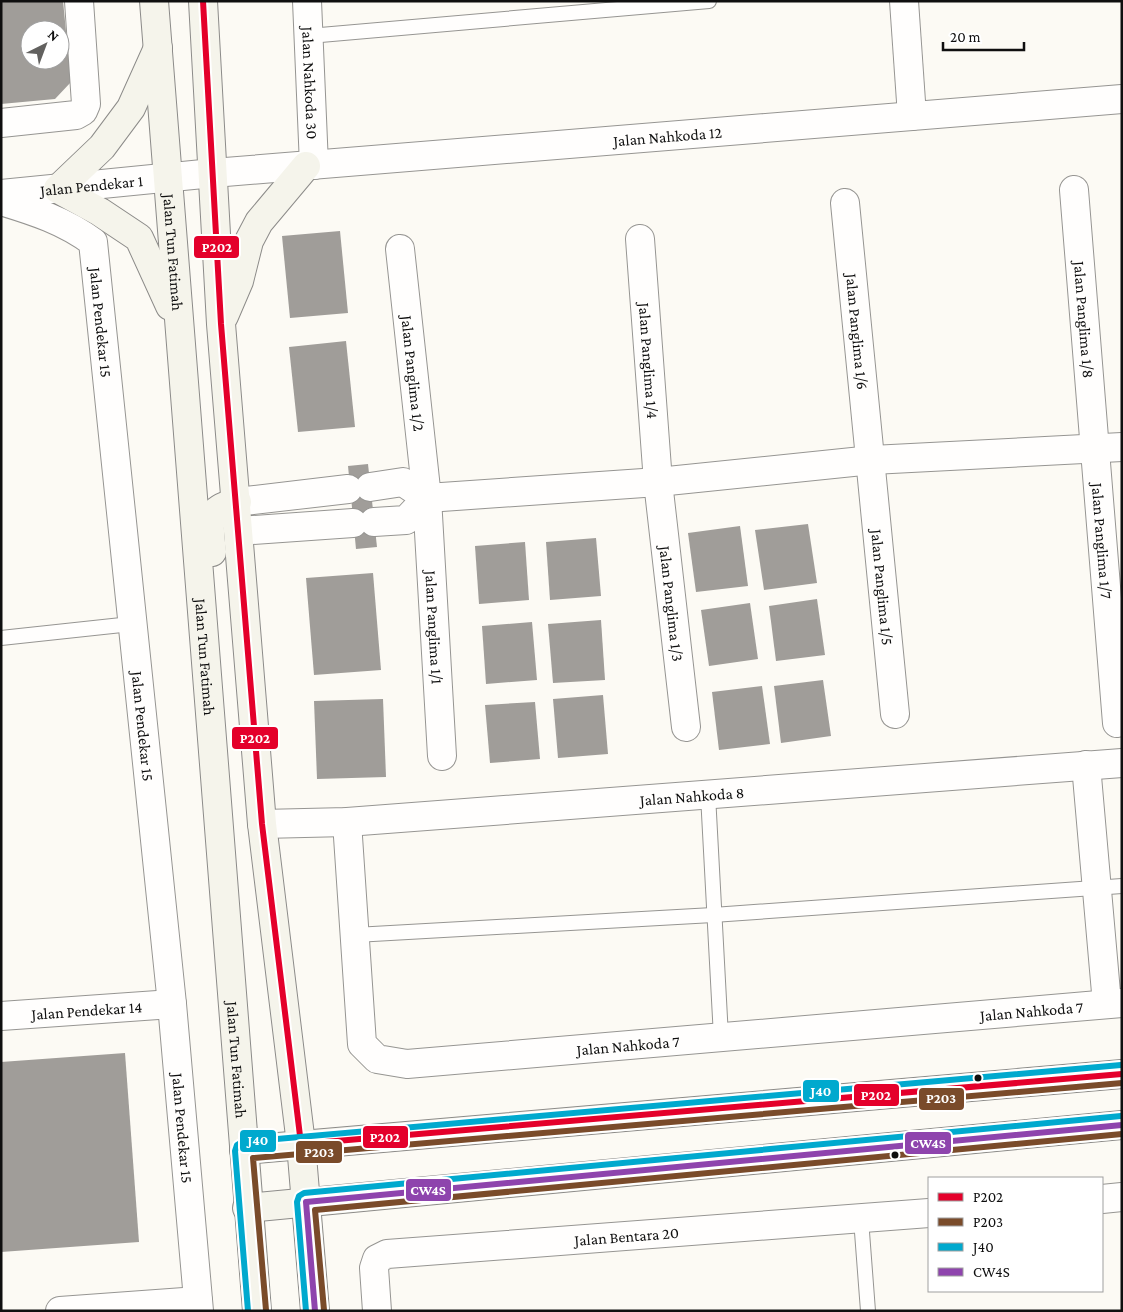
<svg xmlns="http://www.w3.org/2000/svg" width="1123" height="1312" font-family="'Crimson Pro',serif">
	<rect width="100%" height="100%" fill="#fcfaf4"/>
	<g fill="#a09d99" fill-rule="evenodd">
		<path d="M1 1H63L71 82 55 99 1 104ZM30 30H60V60H30Z"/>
		<path d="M340 231 348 313 290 318 282 236Z"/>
		<path d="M346 341 355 427 298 432 289 347Z"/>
		<path d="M368 464 377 547 356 549 348 466Z"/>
		<path d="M808 524 817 583 764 590 755 530Z"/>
		<path d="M740 526 748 586 696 592 688 533Z"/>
		<path d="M596 538 601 596 550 600 546 542Z"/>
		<path d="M525 542 529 600 479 604 475 546Z"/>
		<path d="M373 573 381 670 314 675 306 578Z"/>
		<path d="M817 599 825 655 776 661 769 606Z"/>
		<path d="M750 603 758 659 709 666 701 610Z"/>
		<path d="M601 620 605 680 553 683 548 624Z"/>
		<path d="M532 622 537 680 486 684 482 626Z"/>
		<path d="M823 680 831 736 781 743 774 686Z"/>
		<path d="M762 686 770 744 719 750 712 692Z"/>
		<path d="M603 695 608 754 558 758 553 699Z"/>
		<path d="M383 699 386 777 317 779 314 701Z"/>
		<path d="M535 702 540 759 490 763 485 705Z"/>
		<path d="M125 1053 139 1242 1 1252V1062Z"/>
	</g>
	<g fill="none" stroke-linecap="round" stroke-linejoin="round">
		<defs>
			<g id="service">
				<path d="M309 36 709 1"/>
				<path d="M1 638 131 624"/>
				<path d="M708 795 721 1037"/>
				<path d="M355 935 713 915 1122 886"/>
				<path d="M861 1219 868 1311"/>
			</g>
			<g id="minor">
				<path id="s1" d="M307 1 314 165"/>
				<path d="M904 1 912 116"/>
				<path d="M1 123 76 115 83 111 86 104 79 1"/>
				<path id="s2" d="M213 173 1122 99"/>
				<path id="s3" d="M1074 190 1117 723"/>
				<path id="s4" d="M1 201C34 211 65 221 93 242L172 1004 199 1311"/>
				<path id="s5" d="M845 203 895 714"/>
				<path id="s6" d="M640 239 658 482 686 727"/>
				<path id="s7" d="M400 249 427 498 442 756"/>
				<path d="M370 487 403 482 427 498 658 482 872 460 1122 447"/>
				<path d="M237 502 348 489"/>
				<path d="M374 522 406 520 427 498"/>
				<path d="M239 531 353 523"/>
				<path d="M1086 765 1107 1004"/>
				<path id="s8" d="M347 822 362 1044 377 1059 407 1064 1122 1003"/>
				<path id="s9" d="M262 824 347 822 1122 763"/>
				<path id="s10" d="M1 1016 172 1004"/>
				<path d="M1102 1199 1122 1197"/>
				<path d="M60 1311 198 1301"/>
				<path id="s11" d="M377 1311 374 1268 377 1259 387 1254 929 1213"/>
			</g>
			<g id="tertiary">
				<path id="s12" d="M1 194 213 173"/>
			</g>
			<g id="secondary">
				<path id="s13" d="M154 1 257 1311"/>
				<path d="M203 1 221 324 262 824 301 1144 315 1311"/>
				<path d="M158 48 131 108 102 147 58 189 100 212 139 238 170 306"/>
				<path d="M224 316 239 281 249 241 259 222 306 166"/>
				<path d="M212 552C209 523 204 510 237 502"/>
				<path d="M244 1150 1122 1074"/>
				<path d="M247 1208 1122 1125"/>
			</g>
		</defs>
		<use href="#service" stroke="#969592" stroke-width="16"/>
		<use href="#minor" stroke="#969592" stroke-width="30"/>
		<use href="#tertiary" stroke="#969592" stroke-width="30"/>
		<use href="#secondary" stroke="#8c8b89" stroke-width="30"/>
		<use href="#service" stroke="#fffefd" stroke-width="14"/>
		<use href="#minor" stroke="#fffefd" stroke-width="28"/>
		<use href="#tertiary" stroke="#fffefd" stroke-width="28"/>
		<use href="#secondary" stroke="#f5f4eb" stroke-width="28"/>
		<defs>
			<path id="bus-1" d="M203 1 221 324 262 824 301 1144 1122 1074"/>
			<g id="bus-2">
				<path d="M266 1310 253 1158 1122 1083"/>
				<path d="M324 1310 315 1210 1122 1134"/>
			</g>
			<g id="bus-3">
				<path d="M248 1311 235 1151 237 1145 242 1142 1121 1065"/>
				<path d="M306 1311 297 1202 299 1196 304 1193 1121 1116"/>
			</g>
			<path id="bus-4" d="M315 1311 306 1202 1122 1125"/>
		</defs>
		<use href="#bus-1" stroke="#fff" stroke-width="10"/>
		<use href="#bus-2" stroke="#fff" stroke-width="10"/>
		<use href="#bus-3" stroke="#fff" stroke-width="10"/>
		<use href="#bus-4" stroke="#fff" stroke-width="10"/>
		<use href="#bus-1" stroke="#e4002b" stroke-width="6"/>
		<use href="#bus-2" stroke="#7a4b2a" stroke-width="6"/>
		<use href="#bus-3" stroke="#00a9ce" stroke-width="6"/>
		<use href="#bus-4" stroke="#8e44ad" stroke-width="6"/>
	</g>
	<g fill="#0f0f0f" stroke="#fff" stroke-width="2">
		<circle cx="978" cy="1078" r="4.5"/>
		<circle cx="895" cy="1155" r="4.5"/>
	</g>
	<g text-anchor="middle" stroke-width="5" stroke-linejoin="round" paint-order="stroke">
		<g font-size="16" fill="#0f0f0f" stroke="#fff">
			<text dy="6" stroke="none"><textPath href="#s1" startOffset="82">Jalan Nahkoda 30</textPath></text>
			<text dy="6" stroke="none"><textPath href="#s2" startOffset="456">Jalan Nahkoda 12</textPath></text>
			<text dy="6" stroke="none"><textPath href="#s12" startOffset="91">Jalan Pendekar 1</textPath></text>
			<text dy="6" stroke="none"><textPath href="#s13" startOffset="252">Jalan Tun Fatimah</textPath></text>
			<text dy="6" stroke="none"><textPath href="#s3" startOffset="130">Jalan Panglima 1/8</textPath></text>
			<text dy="6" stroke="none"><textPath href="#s4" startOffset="182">Jalan Pendekar 15</textPath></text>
			<text dy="6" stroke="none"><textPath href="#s5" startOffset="129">Jalan Panglima 1/6</textPath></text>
			<text dy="6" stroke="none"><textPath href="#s6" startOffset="122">Jalan Panglima 1/4</textPath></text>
			<text dy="6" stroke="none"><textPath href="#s7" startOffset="125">Jalan Panglima 1/2</textPath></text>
			<text dy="6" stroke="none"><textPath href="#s3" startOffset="352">Jalan Panglima 1/7</textPath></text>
			<text dy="6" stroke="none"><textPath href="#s5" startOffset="386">Jalan Panglima 1/5</textPath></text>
			<text dy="6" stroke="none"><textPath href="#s6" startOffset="366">Jalan Panglima 1/3</textPath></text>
			<text dy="6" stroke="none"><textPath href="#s7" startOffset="380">Jalan Panglima 1/1</textPath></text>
			<text dy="6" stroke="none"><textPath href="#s13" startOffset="658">Jalan Tun Fatimah</textPath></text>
			<text dy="6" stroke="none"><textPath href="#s4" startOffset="588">Jalan Pendekar 15</textPath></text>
			<text dy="6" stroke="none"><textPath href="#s9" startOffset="431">Jalan Nahkoda 8</textPath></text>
			<text dy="6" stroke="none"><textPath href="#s10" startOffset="86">Jalan Pendekar 14</textPath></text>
			<text dy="6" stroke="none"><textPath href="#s8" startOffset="901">Jalan Nahkoda 7</textPath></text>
			<text dy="6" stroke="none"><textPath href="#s8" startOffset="496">Jalan Nahkoda 7</textPath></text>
			<text dy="6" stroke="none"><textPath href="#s13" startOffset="1062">Jalan Tun Fatimah</textPath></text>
			<text dy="6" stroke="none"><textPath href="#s4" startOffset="992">Jalan Pendekar 15</textPath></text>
			<text dy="6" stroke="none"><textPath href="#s11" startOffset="304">Jalan Bentara 20</textPath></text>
		</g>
	</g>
	<g stroke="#fff" stroke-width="2">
		<rect x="193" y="235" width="47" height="24" rx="5" fill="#e4002b"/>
		<rect x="231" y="726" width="48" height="24" rx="5" fill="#e4002b"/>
		<rect x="802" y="1079" width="38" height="24" rx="5" fill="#00a9ce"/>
		<rect x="853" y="1083" width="47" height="24" rx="5" fill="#e4002b"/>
		<rect x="918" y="1087" width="47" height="24" rx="5" fill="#7a4b2a"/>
		<rect x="362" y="1125" width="47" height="24" rx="5" fill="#e4002b"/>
		<rect x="239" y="1129" width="38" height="24" rx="5" fill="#00a9ce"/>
		<rect x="904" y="1131" width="48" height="24" rx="5" fill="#8e44ad"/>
		<rect x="295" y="1140" width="48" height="24" rx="5" fill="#7a4b2a"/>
		<rect x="405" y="1178" width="47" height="24" rx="5" fill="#8e44ad"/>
	</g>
	<g font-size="14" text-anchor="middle" font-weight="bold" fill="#fff">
		<text x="217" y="252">P202</text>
		<text x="255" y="743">P202</text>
		<text x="821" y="1096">J40</text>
		<text x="876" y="1100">P202</text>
		<text x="941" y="1103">P203</text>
		<text x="385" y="1142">P202</text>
		<text x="258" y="1145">J40</text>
		<text x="928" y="1148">CW4S</text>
		<text x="319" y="1157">P203</text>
		<text x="428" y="1195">CW4S</text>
	</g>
	<rect width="1123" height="1312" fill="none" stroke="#0f0f0f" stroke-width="5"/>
	<rect x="928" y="1177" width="175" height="115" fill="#ffffff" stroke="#9f9f9f"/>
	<rect x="938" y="1193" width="25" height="8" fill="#e4002b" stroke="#9f9f9f"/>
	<text x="973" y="1202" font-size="15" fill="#0f0f0f">P202</text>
	<rect x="938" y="1218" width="25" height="8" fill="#7a4b2a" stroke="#9f9f9f"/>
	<text x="973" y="1227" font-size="15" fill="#0f0f0f">P203</text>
	<rect x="938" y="1243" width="25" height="8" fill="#00a9ce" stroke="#9f9f9f"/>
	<text x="973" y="1252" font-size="15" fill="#0f0f0f">J40</text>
	<rect x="938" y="1268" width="25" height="8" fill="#8e44ad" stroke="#9f9f9f"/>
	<text x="973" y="1277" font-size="15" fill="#0f0f0f">CW4S</text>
	<g transform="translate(45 45) rotate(42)"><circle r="24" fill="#ffffff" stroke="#9f9f9f"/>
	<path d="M0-4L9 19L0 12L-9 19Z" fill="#62615f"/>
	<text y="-8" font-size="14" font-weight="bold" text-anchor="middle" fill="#0f0f0f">N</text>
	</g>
	<path d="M943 42v8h81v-8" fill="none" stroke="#0f0f0f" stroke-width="2.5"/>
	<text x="950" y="42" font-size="15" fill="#0f0f0f" stroke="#ffffff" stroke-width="4" paint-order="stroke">20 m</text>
</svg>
